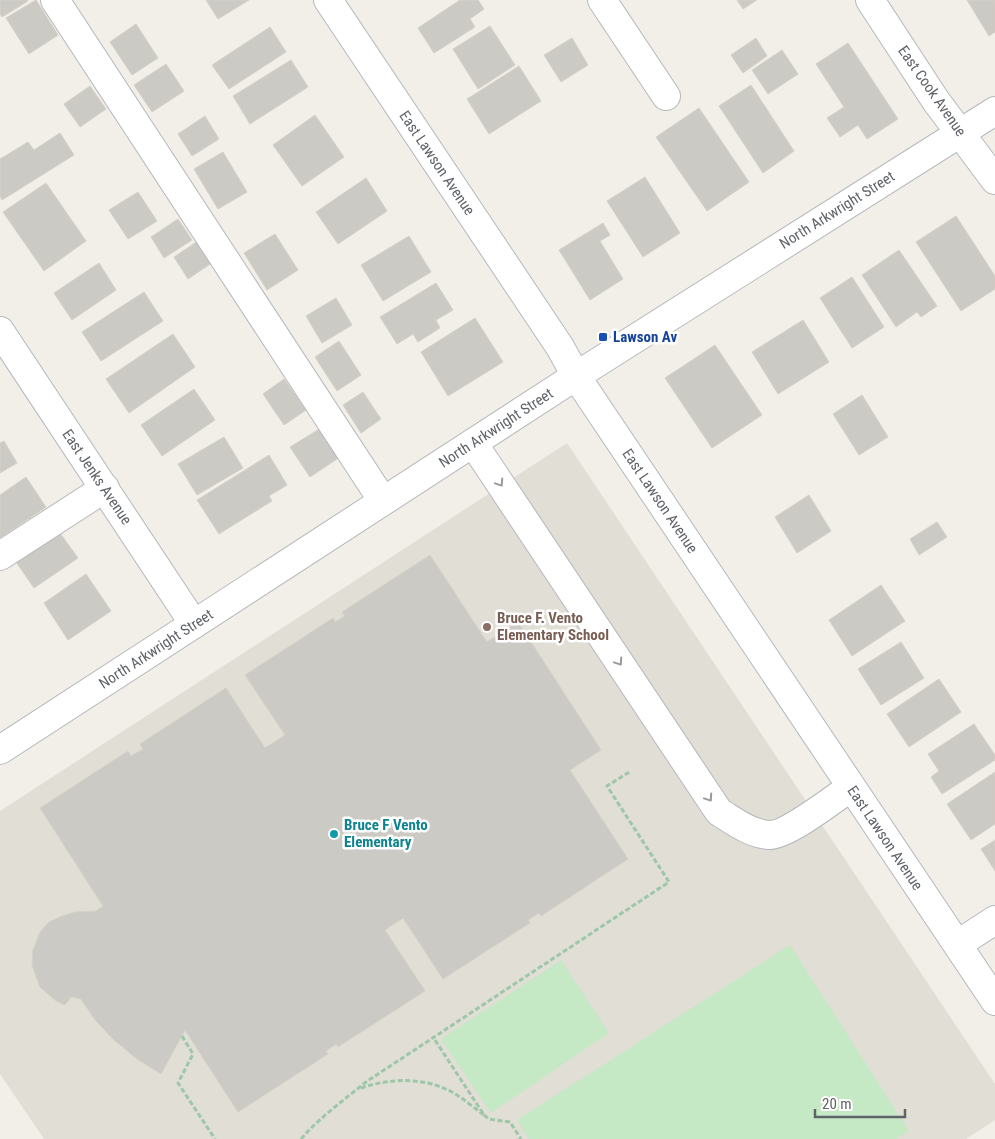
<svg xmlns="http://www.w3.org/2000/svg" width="995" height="1139" font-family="'Roboto Condensed',sans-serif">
	<rect width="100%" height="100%" fill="#f1efe8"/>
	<path fill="#e1ded6" d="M567 443 995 1084V1120L966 1139H44L0 1074V811Z"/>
	<g fill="#c5e8c5">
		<path d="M790 945 909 1131 896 1139H529L517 1120Z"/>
		<path d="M561 960 609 1033 491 1113 441 1039Z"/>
	</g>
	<g fill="#cccac5" stroke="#d6d1c6">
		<path d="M0 0H27L28 1 2 17 0 14Z"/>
		<path d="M36 0 58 35 29 54 6 18Z"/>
		<path d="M206 0H249L218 19Z"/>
		<path d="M460 0H478L484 9 470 19 475 27 434 53 418 28Z"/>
		<path d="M737 0H757L743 9Z"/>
		<path d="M967 0H995V32L989 36Z"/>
		<path d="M136 24 158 58 132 75 110 42Z"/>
		<path d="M490 26 515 65 478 89 453 49Z"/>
		<path d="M270 27 286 52 229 89 212 65Z"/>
		<path d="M572 38 588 65 561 82 544 55Z"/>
		<path d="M756 38 767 56 743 73 731 55Z"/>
		<path d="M848 43 898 119 867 139 858 125 840 137 827 118 844 107 816 64Z"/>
		<path d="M782 50 798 74 768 94 752 70Z"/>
		<path d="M291 60 308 87 250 124 233 96Z"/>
		<path d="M166 64 184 91 152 112 134 85Z"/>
		<path d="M519 66 541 101 489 134 467 99Z"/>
		<path d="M751 85 794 151 763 173 719 106Z"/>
		<path d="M90 86 106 109 80 127 64 104Z"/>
		<path d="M699 108 749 182 707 211 656 137Z"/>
		<path d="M315 115 344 157 302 186 273 145Z"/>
		<path d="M205 116 219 139 192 156 178 134Z"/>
		<path d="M60 133 74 155 2 200 0 196V159L28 142 34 150Z"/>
		<path d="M223 152 247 192 218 209 194 169Z"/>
		<path d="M645 177 680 233 643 257 607 201Z"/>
		<path d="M366 178 387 211 338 244 316 212Z"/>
		<path d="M46 183 86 241 44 271 3 212Z"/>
		<path d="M138 192 157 221 128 239 109 210Z"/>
		<path d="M956 216 995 276V289L961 311 916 242Z"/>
		<path d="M178 219 192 240 164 258 151 237Z"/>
		<path d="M603 223 610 235 600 241 623 279 590 300 559 250Z"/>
		<path d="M275 234 298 270 267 290 244 253Z"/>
		<path d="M409 236 431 272 383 301 361 265Z"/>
		<path d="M198 241 213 262 188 279 174 257Z"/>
		<path d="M899 250 937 306 921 317 917 312 896 327 862 275Z"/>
		<path d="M99 263 116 290 72 320 54 293Z"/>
		<path d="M852 277 884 327 852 348 820 298Z"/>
		<path d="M436 283 453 310 436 320 440 328 418 342 413 334 397 344 380 317Z"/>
		<path d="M144 292 163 321 101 361 82 332Z"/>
		<path d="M336 298 352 325 322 343 306 316Z"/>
		<path d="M475 318 503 362 448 396 421 352Z"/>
		<path d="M803 320 829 362 778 394 752 352Z"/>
		<path d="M173 334 195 367 129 413 106 379Z"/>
		<path d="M339 341 361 375 337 391 315 357Z"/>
		<path d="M715 345 762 415 712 448 665 378Z"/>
		<path d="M284 379 306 410 284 425 263 394Z"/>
		<path d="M194 389 215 420 162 456 141 425Z"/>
		<path d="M363 392 381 419 361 433 343 405Z"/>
		<path d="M862 395 888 437 859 455 833 414Z"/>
		<path d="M321 428 340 457 310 477 290 447Z"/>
		<path d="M224 437 243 468 197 495 178 464Z"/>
		<path d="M4 441 17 463 0 473V443Z"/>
		<path d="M269 455 287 485 269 496 272 501 219 534 197 500Z"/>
		<path d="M26 477 46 507 0 538V495Z"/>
		<path d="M809 495 831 531 797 553 775 517Z"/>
		<path d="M937 522 947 537 919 555 910 539Z"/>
		<path d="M57 529 78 558 34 588 14 559Z"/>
		<path d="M430 555 487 642 518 622 601 750 570 770 628 859 541 916 539 913 528 920 530 923 443 979 403 918 385 930 425 991 338 1047 336 1044 326 1051 328 1054 238 1112 185 1030 161 1074 137 1059 114 1040 95 1020 81 999 71 997 65 1005 56 1001 40 987 32 965 33 950 40 932 49 922 62 916 75 912 96 911 103 906 40 808 128 751 131 756 143 749 140 744 226 688 265 748 285 735 245 675 333 618 335 622 345 616 342 612Z"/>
		<path d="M86 574 111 611 68 640 44 603Z"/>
		<path d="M881 585 905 621 852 656 829 620Z"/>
		<path d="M901 642 924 678 881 705 858 669Z"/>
		<path d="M939 679 961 712 909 747 887 714Z"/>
		<path d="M974 724 995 755V760L942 794 931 777 939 771 928 754Z"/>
		<path d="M995 772V824L971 840 947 804Z"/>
		<path d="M995 840V871L981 849Z"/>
	</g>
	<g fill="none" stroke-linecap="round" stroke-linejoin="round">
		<defs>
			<g id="minor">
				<path d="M55 0 383 501"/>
				<path d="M328 0 560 347 576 376 995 1001"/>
				<path d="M602 0 666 96"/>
				<path d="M870 0 936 101 995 180"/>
				<path d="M0 331 194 624"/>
				<path d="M473 443 719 812C734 821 749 833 768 835 785 837 835 798 851 787"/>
				<path d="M0 556 105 488"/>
				<path d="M0 750 576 376 995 111"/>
				<path d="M958 944 995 920"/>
			</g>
		</defs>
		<use href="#minor" stroke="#b5b8bc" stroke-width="30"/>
		<g stroke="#9cc7a9" stroke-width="3" stroke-dasharray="5 2.5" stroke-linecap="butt">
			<path d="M182 1036 193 1054 178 1083 215 1139"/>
			<path d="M361 1088C390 1078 424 1077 452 1092 463 1098 474 1108 484 1115L433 1037"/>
			<path d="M484 1115 489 1119 510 1122 521 1139"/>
			<path d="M301 1139C320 1117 344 1100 366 1082L669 882 607 786 631 771"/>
		</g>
		<use href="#minor" stroke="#fff" stroke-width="28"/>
	</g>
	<defs><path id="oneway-chevron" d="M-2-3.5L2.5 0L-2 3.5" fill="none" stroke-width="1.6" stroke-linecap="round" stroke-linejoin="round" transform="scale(1.25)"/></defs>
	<g stroke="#979a9d">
		<use href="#oneway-chevron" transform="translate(500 483) rotate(56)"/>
		<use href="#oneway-chevron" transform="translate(619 662) rotate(56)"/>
		<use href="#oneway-chevron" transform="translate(709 798) rotate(56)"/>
	</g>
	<rect fill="#1a4fb4" stroke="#fff" stroke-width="2" x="598" y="332" width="10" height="10" rx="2.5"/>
	<circle fill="#8d6e63" stroke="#fff" stroke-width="2" cx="487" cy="627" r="5"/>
	<circle fill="#0f9aa8" stroke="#fff" stroke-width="2" cx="334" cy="834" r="5"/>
	<g text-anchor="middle" stroke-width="5" stroke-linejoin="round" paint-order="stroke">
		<g font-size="15" fill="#5f6368" stroke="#fff">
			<text transform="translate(932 91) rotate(55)" y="5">East Cook Avenue</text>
			<text transform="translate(437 163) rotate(56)" y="5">East Lawson Avenue</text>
			<text transform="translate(837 210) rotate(-32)" y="5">North Arkwright Street</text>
			<text transform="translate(496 428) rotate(-33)" y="5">North Arkwright Street</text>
			<text transform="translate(97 477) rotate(56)" y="5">East Jenks Avenue</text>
			<text transform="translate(660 501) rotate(56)" y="5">East Lawson Avenue</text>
			<text transform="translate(156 649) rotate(-33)" y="5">North Arkwright Street</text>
			<text transform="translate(885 838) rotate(56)" y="5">East Lawson Avenue</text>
		</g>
		<g font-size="15" font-weight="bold" fill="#164399" stroke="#fff" text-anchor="start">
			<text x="613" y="342">Lawson Av</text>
		</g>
		<g font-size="15" font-weight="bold" fill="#785e54" stroke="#fff" text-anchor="start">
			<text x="497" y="623">Bruce F. Vento<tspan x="497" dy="17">Elementary School</tspan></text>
		</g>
		<g font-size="15" font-weight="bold" fill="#0d838f" stroke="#fff" text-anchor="start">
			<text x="344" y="830">Bruce F Vento<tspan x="344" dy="17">Elementary</tspan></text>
		</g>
	</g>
	<path d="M815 1109v8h90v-8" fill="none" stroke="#5f6368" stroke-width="2.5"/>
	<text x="822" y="1109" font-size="15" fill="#5f6368" stroke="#ffffff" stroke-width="4" paint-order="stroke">20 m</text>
</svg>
